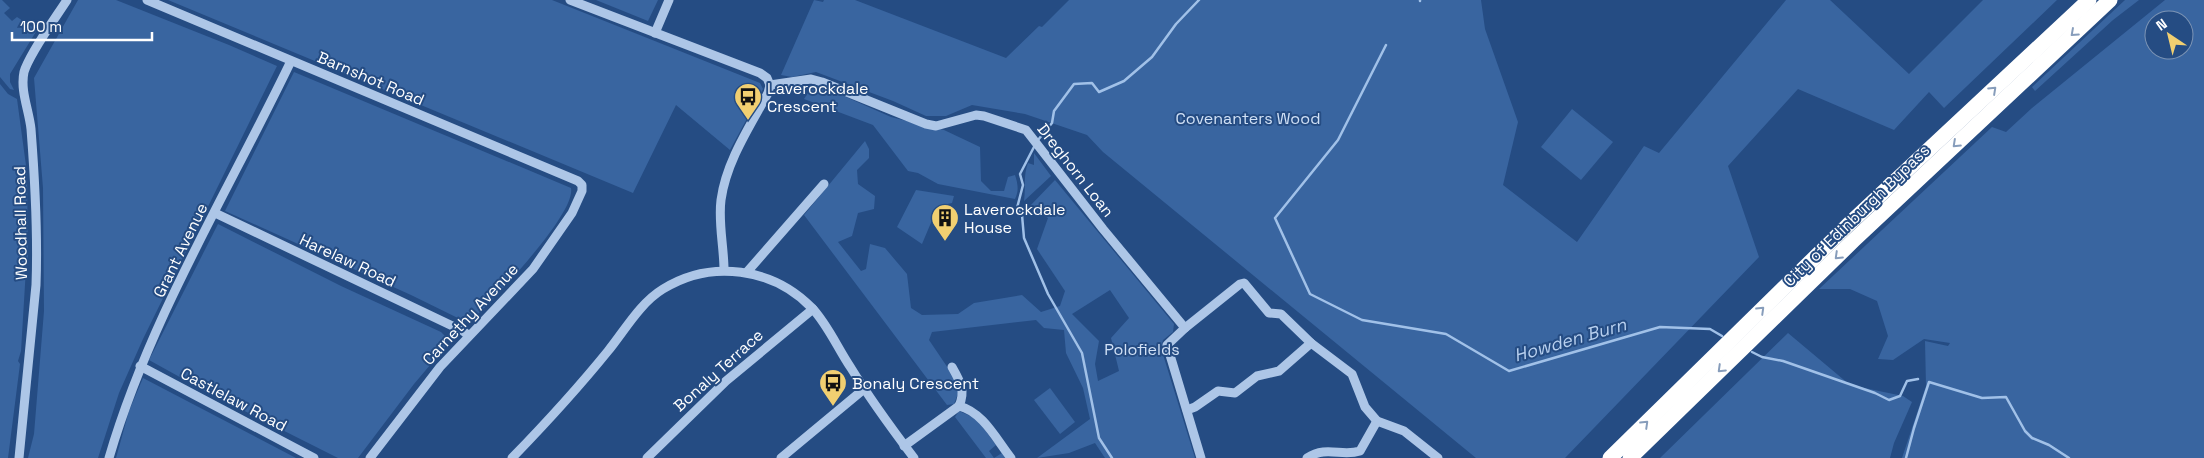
<svg xmlns="http://www.w3.org/2000/svg" width="2204" height="458" font-family="'Space Grotesk',sans-serif">
	<rect width="100%" height="100%" fill="#254c83"/>
	<g fill="#3965a0" fill-rule="evenodd">
		<path d="M0 0H2L10 8 4 13 12 21 17 17 37 30 10 74V82L14 90 10 89 0 77Z"/>
		<path d="M78 0H116L229 45 277 66 143 339 119 393 98 458H28L34 434 44 311 43 188 34 78Z"/>
		<path d="M168 0H552L760 83 763 89 730 150 676 105 633 193Z"/>
		<path d="M596 0H658L648 21Z"/>
		<path d="M814 0 823 2 824 0H855L1006 58 1039 26 1042 27 1069 0H1481L1485 29 1518 122 1503 185 1577 242 1644 146 1659 153 1786 0H1830L1909 74 1983 0H2057L1944 108 1929 92 1894 130 1798 89 1728 166 1759 257 1565 458H1476L1103 152 1087 135 1025 114 972 105 946 116H926L893 101 816 72 792 77 781 75Z"/>
		<path d="M2125 0H2139L2113 20 2035 91 2032 87Z"/>
		<path d="M2165 0H2204V458H1902L1926 386 1925 341 1948 346 1950 343 1924 339 1893 360 1878 359 1888 336 1877 301 1850 289H1819L1992 127 2006 132 2032 108ZM2154 20H2184V50H2154Z"/>
		<path d="M294 72 571 188C576 214 492 301 472 320L466 322 411 295 225 211Z"/>
		<path d="M0 84 8 94 17 99 27 173 28 262 26 268 21 351 18 361 20 364 8 458H0Z"/>
		<path d="M813 85 828 89 891 117 944 130 980 147 981 181 991 191H1004L1008 177 1015 175C1018 184 1019 191 1015 199L938 184 918 173 908 171 873 125 804 99Z"/>
		<path d="M1572 109 1613 142 1581 180 1541 147Z"/>
		<path d="M865 141 869 149V158L857 170 858 184 875 196 874 209 858 213 852 236 838 242 861 271 866 269 870 244 885 248 907 274 911 308 922 315 958 314 974 303 1022 295 1041 312 1060 306 1065 291 1037 249 1048 218 1029 207 1055 180 1174 324 1173 332 1163 340 1161 348 1195 458H1105L1095 443 1069 453 1037 458 1090 419 1083 388 1066 353 1064 330 1044 328 1036 320 932 332 929 340 952 374 959 391 954 404 947 405 804 215ZM1110 290 1129 318 1111 338 1119 371 1098 381 1095 364 1099 341 1072 314Z"/>
		<path d="M1034 153 1051 176 1024 201C1026 187 1023 176 1028 163L1034 165Z"/>
		<path d="M916 190 954 196 952 203 938 206 922 244 897 227Z"/>
		<path d="M218 224 341 286 441 332 447 338V345L414 384 358 458H338L205 391 149 360Z"/>
		<path d="M1788 333 1850 385 1903 396 1912 402 1894 443 1890 458H1660Z"/>
		<path d="M143 378 296 458H116L129 411Z"/>
		<path d="M1050 388 1075 422 1060 434 1034 400Z"/>
		<path d="M959 411 977 419 996 445 989 451 994 458 1002 453 1006 458H986L955 417Z"/>
	</g>
	<g fill="none" stroke-linecap="round" stroke-linejoin="round">
		<g stroke="#a1c1e8" stroke-width="2.5">
			<path d="M1420 1V0"/>
			<path d="M1386 45 1338 140 1275 218 1310 294 1362 320 1446 334 1509 371 1660 327 1710 329 1722 336"/>
			<path d="M1038 140 1052 123 1054 111 1074 84 1092 83 1099 92 1124 81 1152 57 1176 24 1199 0"/>
			<path d="M1035 145 1020 174 1023 185 1017 208 1022 215 1024 238 1048 294 1082 353 1099 438 1112 458"/>
			<path d="M1752 352 1762 357 1783 361 1875 393 1889 400 1900 396 1907 381 1918 379"/>
			<path d="M1906 458 1914 428 1929 382 1982 398 2006 397 2025 431 2032 438 2049 445 2069 458"/>
		</g>
		<g stroke="#adc6e7" stroke-width="9">
			<path d="M147 0 578 181 582 185V191L572 213 533 269 440 367 370 458"/>
			<path d="M570 0 760 73 767 78 770 85"/>
			<path d="M655 33 669 0"/>
			<path d="M770 85 811 79 822 82 926 124 936 126 976 115 984 116 1026 130 1103 229 1185 328"/>
			<path d="M215 213 463 331 468 335"/>
			<path d="M724 270C724 247 718 223 721 200 726 162 750 126 768 93L770 85"/>
			<path d="M747 272 824 184"/>
			<path d="M140 366 314 458"/>
			<path d="M952 367C960 381 966 391 959 406"/>
			<path d="M1187 410 1195 407 1218 391 1235 393 1257 376 1279 371 1311 343"/>
			<path d="M904 446 959 406C983 412 996 439 1011 458"/>
			<path d="M19 458 36 285C38 233 35 181 31 129 29 110 20 91 24 72 29 54 56 17 67 0"/>
			<path d="M109 458C150 318 228 192 291 61"/>
			<path d="M512 458C546 423 578 388 608 351 625 330 640 303 663 289 711 259 773 268 812 308 828 325 838 349 851 368 870 399 892 429 914 458"/>
			<path d="M647 458 726 381 813 309"/>
			<path d="M781 458 864 389"/>
			<path d="M1201 458 1167 345 1185 328 1240 284 1244 283 1269 313 1281 314 1311 343 1352 374 1365 407 1377 421 1404 431 1438 458"/>
			<path d="M1307 458C1327 445 1341 457 1360 451L1377 421"/>
		</g>
		<g stroke="#fff" stroke-width="15">
			<path d="M1610 458 1848 225 2089 0"/>
			<path d="M1630 458 1854 240 2110 0"/>
		</g>
	</g>
	<defs><path id="oneway-chevron" d="M-2-3.5L2.5 0L-2 3.5" fill="none" stroke-width="1.6" stroke-linecap="round" stroke-linejoin="round" transform="scale(1.25)"/></defs>
	<g stroke="#879dbb">
		<use href="#oneway-chevron" transform="translate(2074 33) rotate(138)"/>
		<use href="#oneway-chevron" transform="translate(1993 90) rotate(-43)"/>
		<use href="#oneway-chevron" transform="translate(1956 144) rotate(137)"/>
		<use href="#oneway-chevron" transform="translate(1838 256) rotate(136)"/>
		<use href="#oneway-chevron" transform="translate(1761 310) rotate(-44)"/>
		<use href="#oneway-chevron" transform="translate(1721 369) rotate(136)"/>
		<use href="#oneway-chevron" transform="translate(1645 424) rotate(-44)"/>
	</g>
	<defs>
		<symbol id="bus-pin" viewBox="-11 -11 22 30"><path d="M0 17L-7.5 6A9.5 9.5 0 1 1 7.5 6Z" fill="#f1cf71" stroke="#254c83"/><path d="M-5-6H5V4H4V6H2V4H-2V6H-4V4H-5ZM-3.5-4V0h7V-4ZM-3.5 1.2v1.5H-2V1.2ZM2 1.2v1.5H3.5V1.2Z" fill="#111"/></symbol>
		<symbol id="building-pin" viewBox="-11 -11 22 30"><path d="M0 17L-7.5 6A9.5 9.5 0 1 1 7.5 6Z" fill="#f1cf71" stroke="#254c83"/><path d="M-4-6H4V6H1V3H-1V6H-4ZM-2.5-4.3h1.7v1.8h-1.7ZM.8-4.3h1.7v1.8H.8ZM-2.5-1h1.7V.8h-1.7ZM.8-1h1.7V.8H.8Z" fill="#111"/></symbol>
	</defs>
	<g fill-rule="evenodd">
		<use href="#bus-pin" x="732" y="81" width="32" height="43"/>
		<use href="#building-pin" x="929" y="202" width="32" height="43"/>
		<use href="#bus-pin" x="817" y="367" width="32" height="43"/>
	</g>
	<g text-anchor="middle" stroke-width="4" stroke-linejoin="round" paint-order="stroke">
		<g font-size="16" fill="#fff" stroke="#254c83">
			<text transform="translate(371 78) rotate(23)" y="6">Barnshot Road</text>
			<text transform="translate(1076 170) rotate(52)" y="6">Dreghorn Loan</text>
			<text transform="translate(1856 215) rotate(-44)" y="6">City of Edinburgh Bypass</text>
			<text transform="translate(20 223) rotate(-91)" y="6">Woodhall Road</text>
			<text transform="translate(180 250) rotate(-64)" y="6">Grant Avenue</text>
			<text transform="translate(348 260) rotate(25)" y="6">Harelaw Road</text>
			<text transform="translate(470 314) rotate(-47)" y="6">Carnethy Avenue</text>
			<text transform="translate(718 370) rotate(-42)" y="6">Bonaly Terrace</text>
			<text transform="translate(234 399) rotate(28)" y="6">Castlelaw Road</text>
		</g>
		<g font-size="16" fill="#fff" stroke="#254c83" text-anchor="start">
			<text x="767" y="94">Laverockdale<tspan x="767" dy="18">Crescent</tspan></text>
			<text x="964" y="215">Laverockdale<tspan x="964" dy="18">House</tspan></text>
			<text x="852" y="389">Bonaly Crescent</text>
		</g>
		<g font-size="16" fill="#d1e1f6" stroke="#254c83">
			<text x="1248" y="124">Covenanters Wood</text>
			<text x="1142" y="355">Polofields</text>
		</g>
		<g font-size="18" font-style="italic" fill="#b8d0ef" stroke="#254c83">
			<text transform="translate(1570 340) rotate(-16)" y="6">Howden Burn</text>
		</g>
	</g>
	<g transform="translate(2169 35) rotate(325)"><circle r="24" fill="#254c83" stroke="#7c94b5"/>
	<path d="M0-4L9 19L0 12L-9 19Z" fill="#f1cf71"/>
	<text y="-8" font-size="14" font-weight="bold" text-anchor="middle" fill="#ffffff">N</text>
	</g>
	<path d="M12 32v8h140v-8" fill="none" stroke="#ffffff" stroke-width="2.5"/>
	<text x="20" y="32" font-size="15" fill="#ffffff" stroke="#254c83" stroke-width="4" paint-order="stroke">100 m</text>
</svg>
